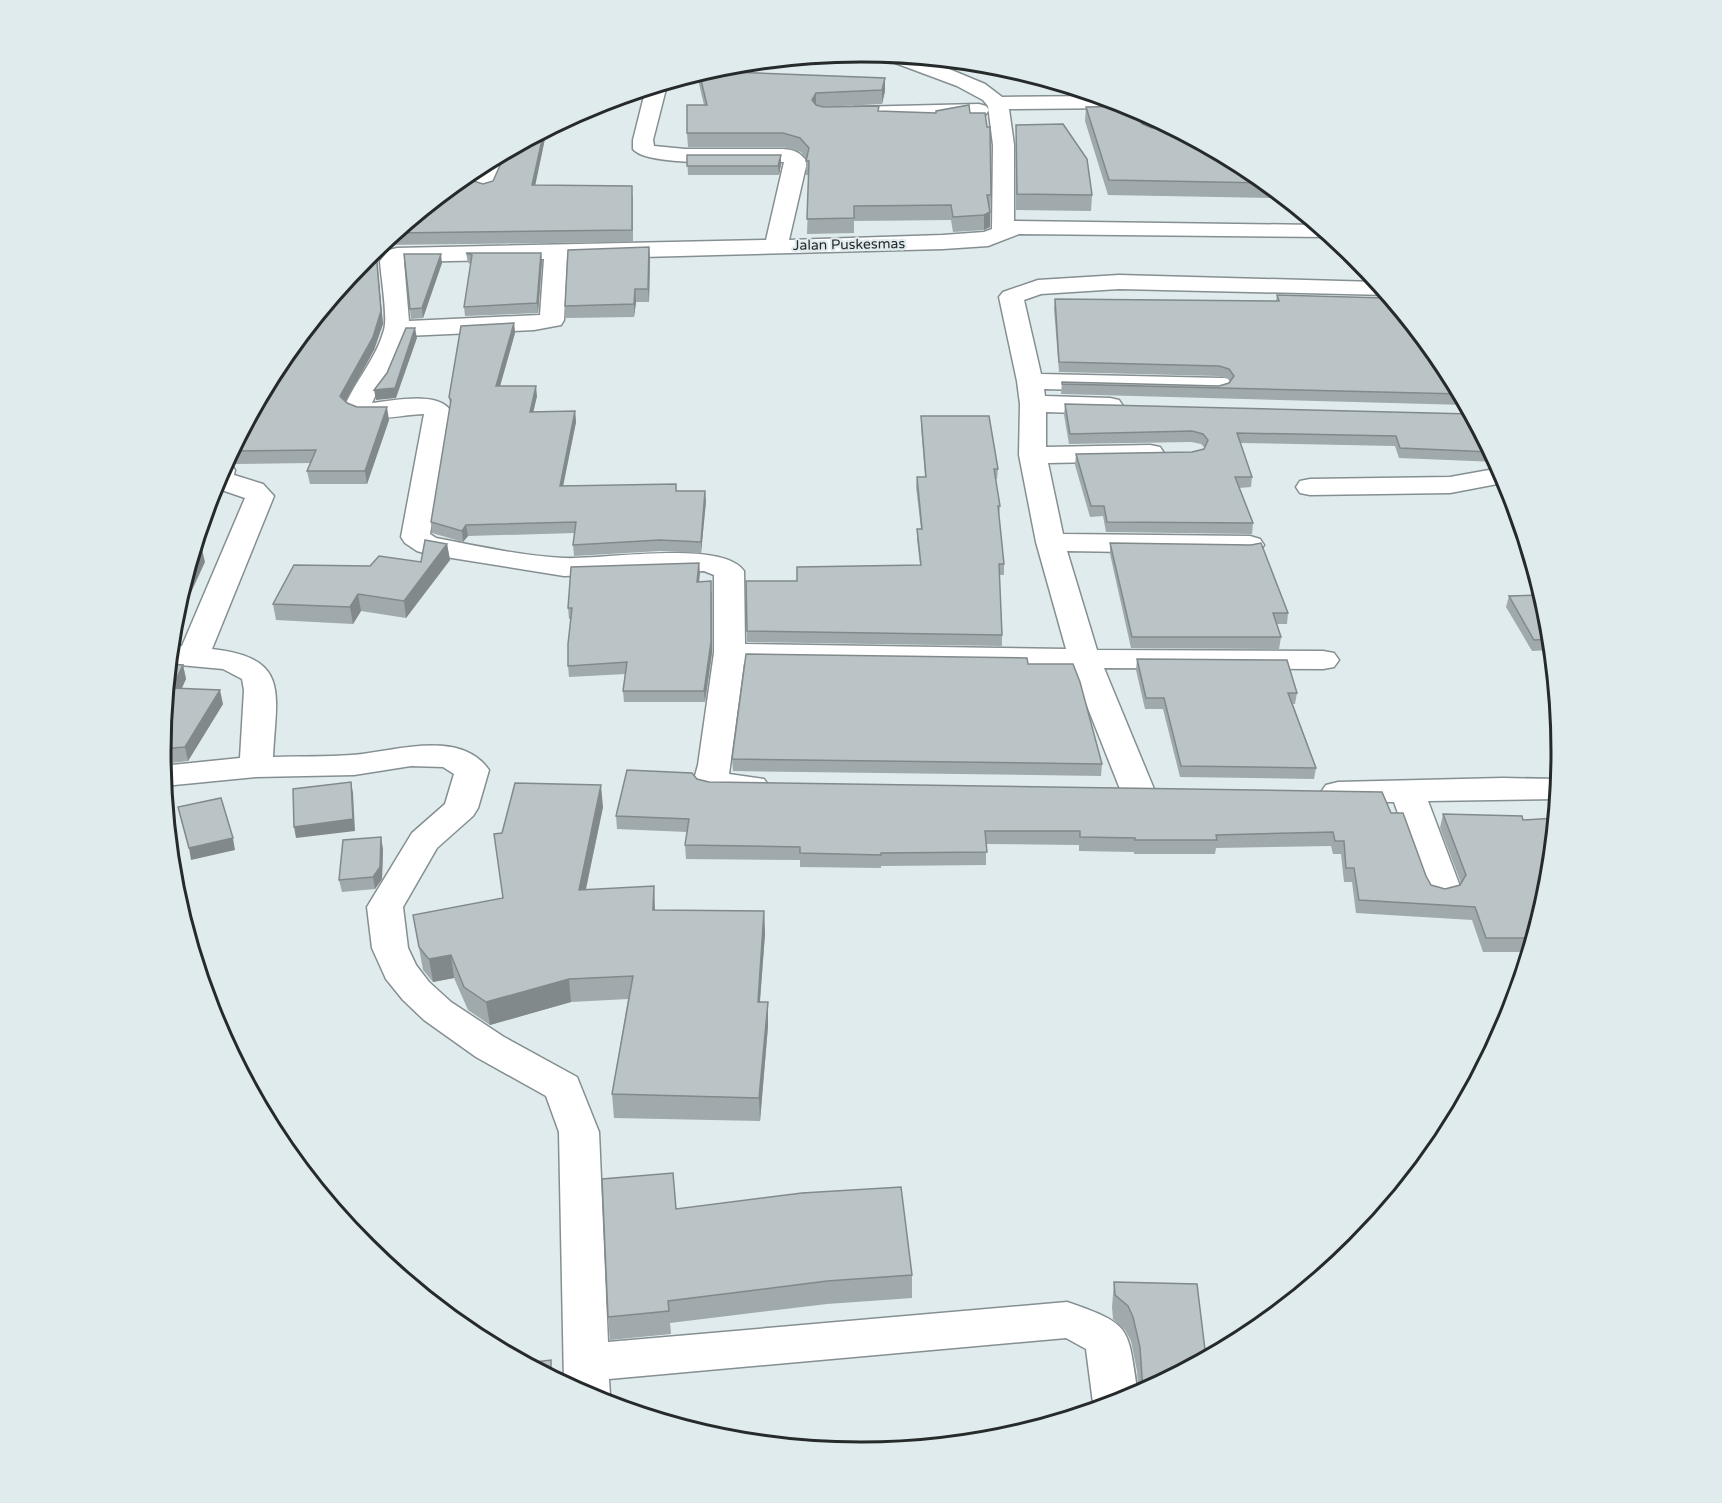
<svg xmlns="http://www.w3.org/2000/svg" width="1722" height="1503" font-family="'Varela Round',sans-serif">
	<rect width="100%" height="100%" fill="#e0ebee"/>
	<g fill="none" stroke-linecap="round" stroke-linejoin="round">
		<defs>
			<g id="minor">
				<path d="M880 53 913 56 937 64 985 84 1002 97 1102 96 1129 104 1121 108 1009 109 1014 145V221L1318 225 1333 237 1019 234 988 246 943 249 567 259 564 320 561 325 534 330 406 336 386 382 376 394 372 403C393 401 437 391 450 410L430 534 436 538C477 546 523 556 564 558 603 560 722 539 744 571L745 644 1066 649 1036 542 1019 455 1020 404 1017 381 999 297 1003 292 1038 280 1119 275 1377 282 1388 295 1119 289 1041 294 1024 300 1041 374 1266 379 1275 382 1279 387 1275 392 1266 395 1044 389 1045 396 1110 398 1119 400 1123 406 1119 412 1110 414 1046 412V447L1150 445 1160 447 1164 453 1160 459 1150 461 1048 463 1063 534 1250 536 1260 539 1264 545 1260 551 1250 554 1067 551 1097 650 1323 651 1334 653 1339 660 1334 667 1323 669 1104 668 1154 789 1149 796 1137 799 1125 796 1120 789 1072 668 744 663 729 774 764 779 769 786 764 793 752 796 698 790 693 783 698 765 714 653V575L704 571 564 576 427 554 417 551 405 543 401 537 424 414C403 414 357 427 344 408 355 381 376 359 384 330 388 317 381 277 380 261L389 250 397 248 766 240 784 162C758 161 647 168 633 149V140L646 88 665 82 667 85 653 140 654 146 685 149H783C795 150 800 152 807 162L789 240 943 235 984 232 992 229 993 145 988 106 983 100 957 86 882 58ZM544 259 540 315 409 321 404 262Z"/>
				<path d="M979 104 986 106 989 110 986 114 854 119 847 117 844 113 847 109 854 107Z"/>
				<path d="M1136 108 1156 119 1160 134 1157 138 1150 140 1143 138 1134 112Z"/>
				<path d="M504 152 507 156 506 163 492 191 484 193 476 191 473 186 484 162Z"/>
				<path d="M225 463 231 464 235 470 234 475 263 484 274 496 212 649C291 658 276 693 273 757 299 756 326 757 352 755 393 752 460 728 489 770L478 808 473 816 437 848 403 907 408 948 416 965 429 982 451 1002 504 1037 577 1077 599 1132 608 1342 1067 1302C1134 1325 1127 1327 1138 1394L1096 1409 1093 1403 1086 1349 1066 1338 609 1379 610 1395 606 1403 593 1399 564 1383 559 1132 546 1096 476 1057 424 1020 403 1000 386 979 372 948 367 907 412 833 445 804 454 774 443 767 411 766 354 775 256 777 164 786 162 766 240 758 244 690 242 679 223 669 169 664 171 646H182L245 498 213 487Z"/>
				<path d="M1500 468 1508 482 1450 493 1310 495 1300 493 1296 487 1300 481 1310 479 1450 477Z"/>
				<path d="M1503 778 1559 779 1557 799 1428 801 1461 889 1456 897 1443 901 1430 897 1425 889 1394 802H1338L1326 799 1321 792 1326 785 1338 782Z"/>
			</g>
		</defs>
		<use href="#minor" stroke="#858f92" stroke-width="3"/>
		<use href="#minor" fill="#fff" fill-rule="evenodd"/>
	</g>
	<g fill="#a0a9ab">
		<path d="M699 72 885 78V91L882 104 821 107 879 111 991 195 990 227 984 230 953 232 951 220 854 221V233L807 234 809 175H806V159L801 152 783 147H688L687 133 704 105 699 84Z"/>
		<path d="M1086 107 1152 128 1159 126 1160 125 1159 120 1250 169 1279 193V198L1108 195 1085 121Z"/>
		<path d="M1016 125 1092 195 1091 211 1016 210Z"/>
		<path d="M547 129 535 185 633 197V242L380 245 472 169 480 164 473 181 483 184 493 181 507 153 506 151Z"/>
		<path d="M687 155 781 164 779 175H688Z"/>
		<path d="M649 247 650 260 649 302H636L634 317 566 318 565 306Z"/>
		<path d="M376 251 383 324 374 350 346 402 389 420 367 484H310L307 471 311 463 234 464 226 461 279 362Z"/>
		<path d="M466 253 542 262 538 313 465 316 464 307 471 264 468 263Z"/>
		<path d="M404 254 442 263 423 318 411 319Z"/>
		<path d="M1381 287 1444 363 1466 405 1061 394 1062 382 1219 386 1229 383 1230 382 1228 379 1218 376 1059 372 1054 309 1055 299 1276 301 1277 295 1380 298Z"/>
		<path d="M514 323 515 333 500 386 537 396 533 412 575 411 576 422 563 486 676 491 706 501 701 553 660 551 574 556 573 545 575 533 468 536 463 542 432 533 431 522 450 405 449 397Z"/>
		<path d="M1065 404 1471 414 1497 462 1399 458 1395 446 1240 443 1252 477 1251 487 1239 488 1253 523 1252 534 1106 532 1103 516 1090 517 1075 465 1076 454 1192 452 1204 449 1205 448 1201 444 1191 442 1069 444 1064 415Z"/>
		<path d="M921 416 998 469 997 479H995L1000 506 999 516 1004 564V575H999L1002 635V646L747 642 746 581H797L920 565 917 539V529H921L916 487 917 477H925L921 426Z"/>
		<path d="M1110 543 1288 613 1287 624H1277L1281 637 1279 649 1131 648 1110 554Z"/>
		<path d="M447 544 450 560 406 618 361 611 353 624 276 620 273 604 370 566 421 562Z"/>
		<path d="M699 563V582L712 592V653L705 702H624L623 691 625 674 569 677 568 666 571 619H569L568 608Z"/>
		<path d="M1509 596 1548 615 1552 650 1532 651 1506 607Z"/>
		<path d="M1137 659 1297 693 1295 704H1293L1316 768 1314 779 1180 777 1163 709H1145L1136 670Z"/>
		<path d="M169 664 183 665 186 679 182 688 223 704 188 761 162 764 160 751Z"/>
		<path d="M1028 664 1102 764 1101 776 733 771 732 759Z"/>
		<path d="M697 779 709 782 1391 813 1431 885 1445 889 1460 885 1461 883 1440 828 1443 814 1548 888 1529 952H1483L1472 920 1356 913 1352 882H1344L1341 854H1333L1331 846 1216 848 1215 854H1134V852L1079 851V845L986 844V865L881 866V868L800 867V860L686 859 685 845 687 832 617 829 616 816Z"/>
		<path d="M603 807 586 889 655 910 764 911 765 934 760 1002H768V1026L760 1121 614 1118 612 1094 628 999 571 1002 490 1025 468 1010 454 978 433 982 423 970 413 915 503 898 502 833Z"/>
		<path d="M383 849 382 879 375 889 342 892 339 880Z"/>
		<path d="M676 1208 912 1275V1298L827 1304 670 1323 671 1334 610 1340 608 1317Z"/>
		<path d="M1114 1282 1206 1358 1139 1394 1137 1371 1131 1341 1125 1330 1113 1319 1112 1307Z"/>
	</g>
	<g fill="#82898b">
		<path d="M885 78V91L882 104V90Z"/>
		<path d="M816 93V107L812 100Z"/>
		<path d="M547 129 533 196 532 185 544 131Z"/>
		<path d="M781 155V164L779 175 778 166Z"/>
		<path d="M480 164 471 185 470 174 472 169Z"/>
		<path d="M990 212V227L984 230V215Z"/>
		<path d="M649 247 650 260 649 302 648 289Z"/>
		<path d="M376 251 383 324 374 350 342 408 340 396Z"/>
		<path d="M541 253 542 262 538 313 537 303Z"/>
		<path d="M441 254 442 263 423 318 422 308Z"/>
		<path d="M635 289 636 302 634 317V304Z"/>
		<path d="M514 323 515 333 497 397 496 386Z"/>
		<path d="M415 328 417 338 396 398 376 400 374 390 395 388Z"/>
		<path d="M536 386 537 396 531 422 530 412Z"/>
		<path d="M387 407 389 420 367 484 365 471Z"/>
		<path d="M575 411 576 422 561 496 560 486Z"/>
		<path d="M705 491 706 501 701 553V542Z"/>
		<path d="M466 525 468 536 463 542 462 531Z"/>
		<path d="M447 544 450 560 406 618 404 601Z"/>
		<path d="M202 549 205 562 172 634 174 615 178 600Z"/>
		<path d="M699 563 700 573 698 592 697 582Z"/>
		<path d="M711 581 712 653 705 702 704 691Z"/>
		<path d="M358 594 361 611 353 624 350 607Z"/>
		<path d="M183 665 186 679 175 702 172 688Z"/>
		<path d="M220 690 223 704 188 761 185 747Z"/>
		<path d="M351 782 353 793 355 831 296 838 294 827Z"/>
		<path d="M601 785 603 807 581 912 579 890Z"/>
		<path d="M381 837 383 849 382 879 375 889 373 877Z"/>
		<path d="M233 838 235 850 191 860 189 848Z"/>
		<path d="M654 886 655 909V933L653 910Z"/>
		<path d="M764 911 765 934 758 1025V1002Z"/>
		<path d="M451 955 454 978 433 982 429 959Z"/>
		<path d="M569 979 571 1002 490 1025 486 1002Z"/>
		<path d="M768 1002V1026L760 1121 759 1098Z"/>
	</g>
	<g fill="#bac4c7" stroke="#82898b" stroke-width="1.5">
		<path d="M703 71 885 78 882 90 816 93 812 100 816 105 823 107 879 106 878 111 936 113V111L969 105 970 113H985L987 127H990L991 195H987L990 212 984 215 953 217 951 205 854 206V218L807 219 809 161H806L809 148 800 138 783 133H687V105H707L699 72Z"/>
		<path d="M1133 106 1136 108 1142 124 1152 128 1159 126 1162 122 1250 169 1267 183 1109 180 1086 107Z"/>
		<path d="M1063 124 1087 159 1092 195 1017 194 1016 125Z"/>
		<path d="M544 131 532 185 632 186V230L394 233 472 169 470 174 473 181 483 184 493 181 507 150Z"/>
		<path d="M687 155H781L778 166H687Z"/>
		<path d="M649 247 648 289H635L634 304 565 306 568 250Z"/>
		<path d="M372 251H376L381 311 373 337 340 396 347 403 357 407H387L365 471H307L316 450 231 451 279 362 366 256Z"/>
		<path d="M466 253H541L537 303 464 307 472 255Z"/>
		<path d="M404 254H441L422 308 410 309Z"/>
		<path d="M1381 287 1444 363 1461 394 1062 384V382L1219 386 1229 383 1234 376 1229 369 1219 366 1059 362 1055 299 1279 301 1277 295 1385 298Z"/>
		<path d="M514 323 496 386H536L530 412 575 411 560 486 676 484V491H705L701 542 660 540 573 545 576 522 466 525 462 531 431 522 451 400 449 397 461 326Z"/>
		<path d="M406 328H415L395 388 374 390 387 373Z"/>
		<path d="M1065 404 1471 414 1491 452 1400 448 1396 436 1237 433 1252 477H1235L1253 523 1107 522 1104 506H1091L1076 454 1192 452 1204 449 1208 440 1203 434 1192 431 1070 434Z"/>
		<path d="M921 416H989L998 469H994L1000 506H998L1004 564H999L1002 635 747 631 746 581H797V567L921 565 917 529H922L917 477H926Z"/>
		<path d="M425 540 447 544 404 601 358 594 350 607 273 604 294 565 370 566 379 556 421 562Z"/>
		<path d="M1110 543 1251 545 1261 543 1288 613H1273L1281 637H1132Z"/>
		<path d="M194 549H202L178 600Z"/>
		<path d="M699 563 697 582 711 581V642L704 691H623L627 662 568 666V644L572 608H568L571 567Z"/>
		<path d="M1542 595 1548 615 1550 639 1534 640 1509 596Z"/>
		<path d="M746 654 1027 658 1028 664H1073L1080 682 1102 764 732 759Z"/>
		<path d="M1137 659 1287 660 1297 693H1288L1316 768 1181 766 1164 698H1146Z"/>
		<path d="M169 664 183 665 172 688 220 690 185 747 161 749Z"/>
		<path d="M627 770 692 773 697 779 709 782 1382 792 1391 813H1403L1426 876 1431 885 1445 889 1460 885 1466 875 1443 814 1522 816 1523 820 1555 818 1548 888 1533 938H1486L1475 907 1359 900 1354 868H1346L1344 841H1335L1333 832 1216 835 1217 840H1135V838L1080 837V831H985L987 852 881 853V855L800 853V847L685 845 689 819 616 816Z"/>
		<path d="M351 782 353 819 294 827 293 789Z"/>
		<path d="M515 783 601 785 579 890 654 886 653 910 764 911 758 1002H768L759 1098 612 1094 633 976 569 979 486 1002 464 987 451 955 429 959 427 957 419 947 413 915 503 898 494 834 502 833Z"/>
		<path d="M221 798 233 838 189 848 178 807Z"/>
		<path d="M381 837 380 867 373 877 339 880 343 840Z"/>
		<path d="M673 1173 676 1209 802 1193 901 1187 912 1275 827 1281 668 1301 669 1311 608 1317 602 1179Z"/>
		<path d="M1114 1282 1197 1284 1206 1358 1143 1391 1140 1347 1133 1317 1128 1306 1115 1295Z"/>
		<path d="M551 1360V1376L526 1363Z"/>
	</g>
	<g text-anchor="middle" stroke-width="4.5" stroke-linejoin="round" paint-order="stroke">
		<g font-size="14" fill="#262a2b" stroke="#e0ebee">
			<text transform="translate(849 244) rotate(-1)" y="5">Jalan Puskesmas</text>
		</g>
	</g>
	<path d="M0 0H1722V1503H0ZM171 752a690 690 0 1 1 1380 0a690 690 0 1 1-1380 0Z" fill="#e0ebee" fill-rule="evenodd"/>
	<path fill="none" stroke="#262a2b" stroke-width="3" d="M171 752a690 690 0 1 1 1380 0a690 690 0 1 1-1380 0Z"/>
</svg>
